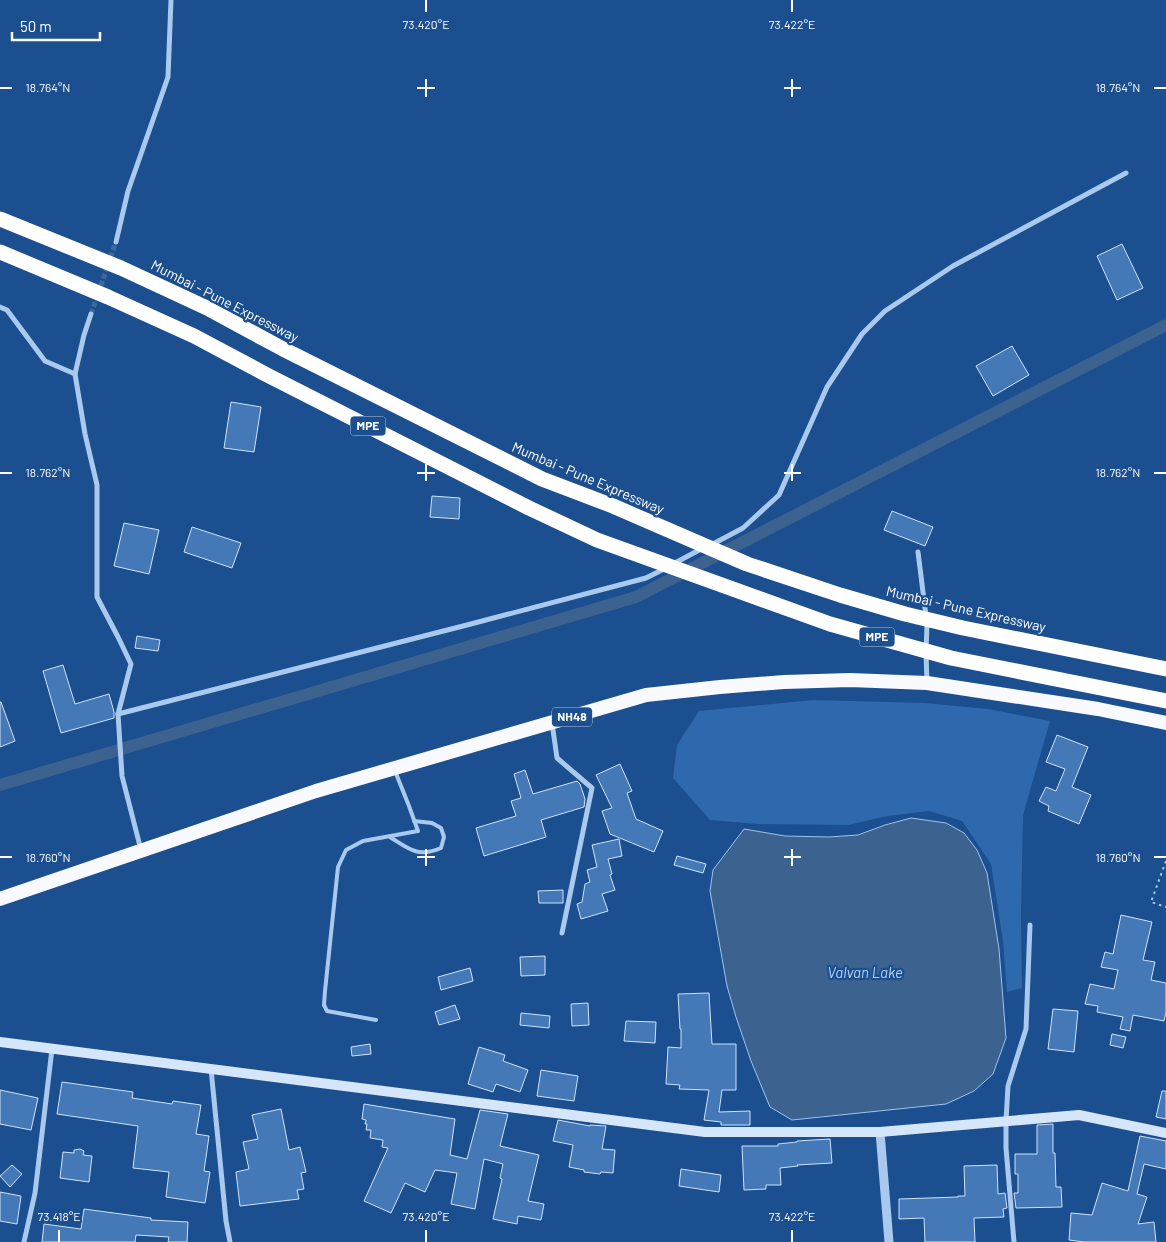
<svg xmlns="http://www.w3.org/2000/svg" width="1166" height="1242" font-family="Barlow,sans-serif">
	<rect width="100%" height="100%" fill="#1b4f8f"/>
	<path fill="#2e69ad" d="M813 700 925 703 988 709 1050 721 1023 815 1021 916 1022 988 1007 992 1003 941 991 864 962 821 929 811 887 816 849 825 757 824 710 820 673 778 677 745 699 711Z"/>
	<path fill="#3c6290" stroke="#9cc4f0" d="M911 818 946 823 964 833 977 850 987 873 999 949 1006 1038 993 1074 974 1091 946 1104 792 1120 770 1107 751 1061 736 1017 727 986 710 891 713 870 744 829 785 836 829 837 858 835 885 825Z"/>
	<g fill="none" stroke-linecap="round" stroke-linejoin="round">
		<path stroke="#3c6290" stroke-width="12" d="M0 785 636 597 1166 325"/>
	</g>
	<g fill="#4478b7" stroke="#cfe3fa">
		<path d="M1122 244 1143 288 1117 300 1097 256Z"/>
		<path d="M1012 346 1029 375 993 396 976 366Z"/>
		<path d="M231 402 261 407 254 452 224 448Z"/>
		<path d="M432 496 460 498 459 519 430 517Z"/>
		<path d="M892 511 933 527 925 546 884 530Z"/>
		<path d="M124 523 159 530 149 574 114 566Z"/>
		<path d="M192 527 241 543 232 568 184 552Z"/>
		<path d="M137 636 160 640 158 651 135 648Z"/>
		<path d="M63 665 75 704 109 694 114 712V718L61 733 43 671Z"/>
		<path d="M0 702H1L15 741 0 747Z"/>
		<path d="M1057 735 1088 747 1072 787 1091 795 1079 824 1048 811 1049 806 1039 801 1046 787 1056 791 1065 769 1046 762Z"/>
		<path d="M620 764 632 791 627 793 636 819 663 831 654 852 610 834 602 811 612 808 596 775Z"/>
		<path d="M525 770 533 794 577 781 580 784 585 799 584 807 541 820 546 837 484 856 476 828 516 816 511 801 521 798 514 774Z"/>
		<path d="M619 839 622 856 608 859 612 874 610 875 615 890 602 894 608 911 581 919 577 904 582 902 585 884 590 882 587 870 597 867 592 845Z"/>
		<path d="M677 856 706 864 703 873 674 865Z"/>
		<path d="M563 890V903H539L538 891Z"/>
		<path d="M1121 915 1152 922 1143 960 1155 962 1151 980 1166 983V1012L1164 1021 1133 1015 1130 1031 1120 1029 1123 1017 1097 1012 1098 1006 1085 1004 1090 984 1114 989 1118 970 1101 967 1105 952 1113 954Z"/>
		<path d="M545 956V975L521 976 520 957Z"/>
		<path d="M470 968 473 981 441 990 438 977Z"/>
		<path d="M709 993 712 1044H736V1090H722L719 1112 750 1111V1125H721V1122L704 1120 709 1090 679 1089 680 1085 666 1084 668 1047 681 1048V1029H680L678 994Z"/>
		<path d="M588 1003 589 1025 572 1026 571 1004Z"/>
		<path d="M455 1005 460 1019 439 1025 435 1012Z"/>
		<path d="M1053 1009 1078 1011 1074 1052 1048 1049Z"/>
		<path d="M521 1013 550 1016 549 1028 520 1025Z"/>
		<path d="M626 1021 656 1022 655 1043 624 1041Z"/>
		<path d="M1112 1034 1126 1037 1123 1048 1110 1045Z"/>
		<path d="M370 1044 371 1054 352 1056 351 1047Z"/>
		<path d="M479 1047 505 1055 503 1061 528 1070 520 1092 496 1084 493 1092 468 1084Z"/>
		<path d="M541 1070 578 1076 574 1101 537 1096Z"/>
		<path d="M62 1082 133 1092 132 1098 172 1104 173 1101 201 1105 196 1134 209 1136 204 1171 210 1172 205 1203 166 1197 169 1172 133 1168 138 1126 57 1114Z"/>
		<path d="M0 1090 38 1098 31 1130 0 1124Z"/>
		<path d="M1162 1091H1166V1119L1156 1117Z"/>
		<path d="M364 1104 455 1119 450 1155 467 1159 480 1110 508 1114 500 1146 539 1155 528 1201 544 1204 541 1220 518 1216 517 1224 493 1219 502 1179 500 1178 503 1164 484 1159 475 1209 451 1204 457 1173 435 1170 425 1192 405 1183 391 1213 364 1201 388 1148 382 1147 383 1140 370 1138 371 1130H366L367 1124H365L366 1120 362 1119Z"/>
		<path d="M281 1109 289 1150 300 1147 306 1172 301 1173 304 1189 297 1190 299 1199 240 1206 236 1172 249 1169 243 1142 258 1139 252 1115Z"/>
		<path d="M558 1120 590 1126V1125L606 1126 602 1149 615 1150 613 1173 601 1172 600 1174 584 1172V1170L569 1167 573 1145 553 1141Z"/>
		<path d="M1053 1124V1153H1055L1056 1187H1061L1062 1207 1016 1208 1014 1193H1018V1174H1015V1154H1037V1125Z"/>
		<path d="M1140 1136 1166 1141V1169L1144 1164 1137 1194 1147 1197 1138 1224 1154 1222 1156 1242H1084L1069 1240 1071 1213 1092 1215 1102 1183 1128 1191Z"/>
		<path d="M830 1139 832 1163 797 1165 798 1166 780 1168 781 1185H766V1189L744 1190 742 1146H778V1144L797 1142V1141Z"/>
		<path d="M80 1149 84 1151 83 1155 92 1156 89 1182 60 1178 63 1152 74 1153V1150Z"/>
		<path d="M12 1165 22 1174 10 1187 0 1176Z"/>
		<path d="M997 1165 998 1194 1005 1193 1007 1208 1003 1209 1004 1217 974 1218 975 1242H925L924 1218 899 1219V1199L958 1197V1196H965L964 1166Z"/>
		<path d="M681 1169 721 1175 719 1192 679 1186Z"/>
		<path d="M0 1192 21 1196 17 1224 0 1221Z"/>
		<path d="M84 1209 151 1218V1220L188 1222 187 1242H168L169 1237 136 1235 135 1242H42L44 1224 81 1229Z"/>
	</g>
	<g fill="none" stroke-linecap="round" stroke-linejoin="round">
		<path stroke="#3d69a0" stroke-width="5" stroke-dasharray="5 2.5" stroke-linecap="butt" d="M91 314 116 242"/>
		<path stroke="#a9c9ee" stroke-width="2" stroke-dasharray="2.5 4" stroke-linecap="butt" d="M1166 861 1151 902 1166 907"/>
		<g stroke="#a9c9ee" stroke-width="4">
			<path d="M390 837C409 849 418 858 441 848L444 837 441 828 432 823 414 821"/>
			<path d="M376 1020 327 1011 324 1005 325 991 338 867 346 850 363 841 418 831 409 806 395 771"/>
		</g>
		<g stroke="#a9c9ee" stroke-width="5">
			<path d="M116 242 128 191 168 77 171 0"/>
			<path d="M0 307 7 310 45 361 75 374"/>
			<path d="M91 314 84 335 75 374 85 434 97 485V597L118 637 131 664 118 714 122 776 141 850"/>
			<path d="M711 545 743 528 779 495 827 387 862 334 885 311 953 266 1126 173"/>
			<path d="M918 552 927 624 926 653 927 683"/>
			<path d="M673 564 703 548"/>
			<path d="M118 714 467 625 646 578 666 568"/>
			<path d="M552 723 557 758 592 788 562 933"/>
			<path d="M211 1069 226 1221 230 1242"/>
			<path d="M24 1242 35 1193 52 1049"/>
			<path d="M1014 1242 1006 1148V1121L1008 1086 1026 1029 1030 925"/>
		</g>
		<path stroke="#a9c9ee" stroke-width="9" d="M880 1132 889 1242"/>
		<path stroke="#d6e6fa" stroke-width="10" d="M0 1042 705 1132H880L1079 1115 1166 1133"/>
		<path stroke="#f8faff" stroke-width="14" d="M0 899 316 791 646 695 720 687 784 682 850 680 927 683 1098 709 1166 723"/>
		<g stroke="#fff" stroke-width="15">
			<path d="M0 219 121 268 207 308 283 349 542 479 613 506 747 564 840 595 905 614 963 628 1166 669"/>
			<path d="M0 252 108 297 194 336 269 376 529 508 597 540 830 624 951 658 1166 701"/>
		</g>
	</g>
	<path fill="none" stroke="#fff" stroke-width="2" d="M426 0V12M792 0V12M426 79V97M792 79V97M0 88H12M417 88H435M784 88H801M1154 88H1166M426 464V481M792 464V481M0 473H12M417 473H435M784 473H801M1154 473H1166M426 849V866M792 849V866M0 857H12M417 857H435M784 857H801M1154 857H1166M59 1230V1242M426 1230V1242M792 1230V1242"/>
	<g text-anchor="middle" stroke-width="4.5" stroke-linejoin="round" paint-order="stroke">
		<g fill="#1b4f8f" stroke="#bbcadd" stroke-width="1">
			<rect x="350.5" y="416.5" width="35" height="19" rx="4"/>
			<rect x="859.5" y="627.5" width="35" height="19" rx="4"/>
			<rect x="552" y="707.5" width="40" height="19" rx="4"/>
		</g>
		<g font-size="12" font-weight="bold" fill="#fff">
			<text x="368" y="430">MPE</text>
			<text x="877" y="641">MPE</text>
			<text x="572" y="721">NH48</text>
		</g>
		<g font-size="14" fill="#fff" stroke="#1b4f8f">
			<text transform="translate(225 301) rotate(27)" y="5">Mumbai - Pune Expressway</text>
			<text transform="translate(588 478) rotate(23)" y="5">Mumbai - Pune Expressway</text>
			<text transform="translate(966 609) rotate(13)" y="5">Mumbai - Pune Expressway</text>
		</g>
		<g font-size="15" font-style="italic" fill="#b5d3f5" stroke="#1b4f8f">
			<text x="865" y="978">Valvan Lake</text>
		</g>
	</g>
	<g font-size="12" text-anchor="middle" fill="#fff" stroke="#1b4f8f" stroke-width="4.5" stroke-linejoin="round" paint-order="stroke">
		<text x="426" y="29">73.420°E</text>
		<text x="792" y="29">73.422°E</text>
		<text x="48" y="92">18.764°N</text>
		<text x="1118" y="92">18.764°N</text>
		<text x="48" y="477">18.762°N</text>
		<text x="1118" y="477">18.762°N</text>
		<text x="48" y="862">18.760°N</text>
		<text x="1118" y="862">18.760°N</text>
		<text x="59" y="1221">73.418°E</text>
		<text x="426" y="1221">73.420°E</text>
		<text x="792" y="1221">73.422°E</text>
	</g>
	<path d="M12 32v8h88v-8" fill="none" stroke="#ffffff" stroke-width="2.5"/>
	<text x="20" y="32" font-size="15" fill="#ffffff" stroke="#1b4f8f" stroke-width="4" paint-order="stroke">50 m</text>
</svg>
